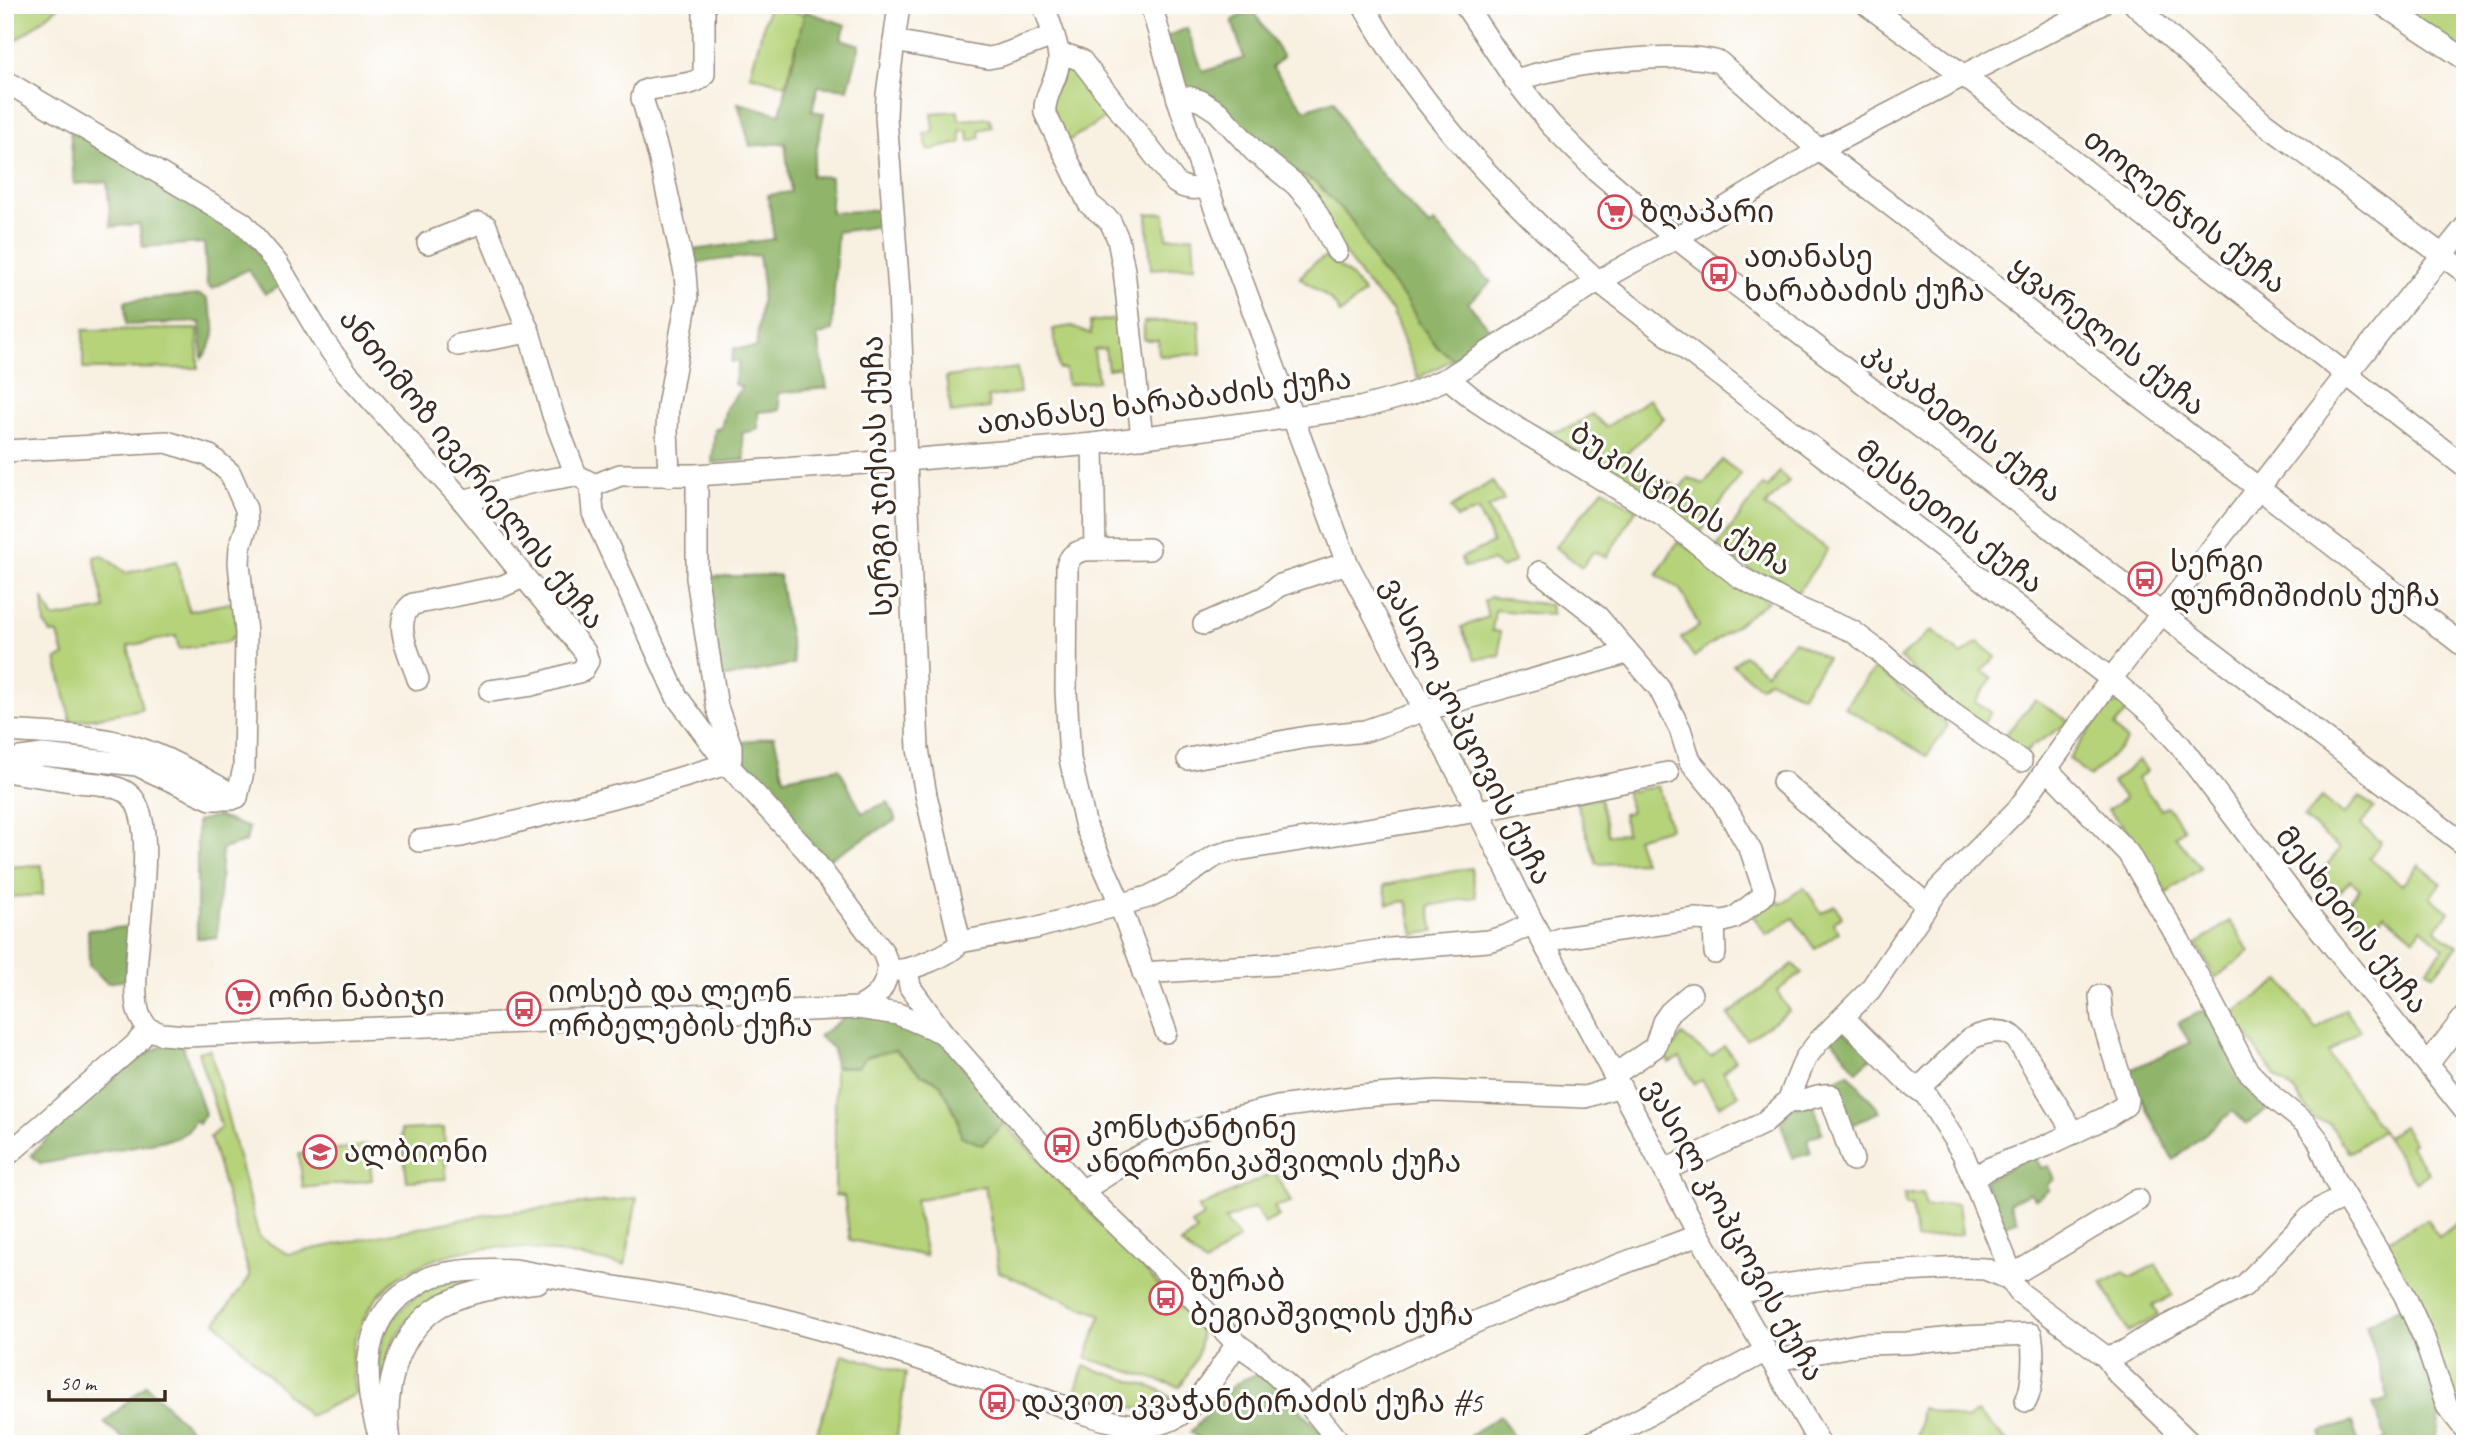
<svg xmlns="http://www.w3.org/2000/svg" width="2470" height="1449" font-family="Caveat,'Noto Sans Georgian',sans-serif">
	<rect width="100%" height="100%" fill="#fff"/>
	<filter id="ink" filterUnits="userSpaceOnUse"><feTurbulence type="fractalNoise" baseFrequency=".0143" numOctaves="2"/><feDisplacementMap in="SourceGraphic" scale="14" xChannelSelector="R" yChannelSelector="G"/><feConvolveMatrix kernelMatrix="1 2 1 2 8 2 1 2 1" color-interpolation-filters="sRGB"/></filter>
	<filter id="wash" filterUnits="userSpaceOnUse"><feTurbulence type="fractalNoise" baseFrequency=".00686" numOctaves="4" result="noise"/><feDisplacementMap in="SourceGraphic" scale="28" xChannelSelector="R" yChannelSelector="G"/><feGaussianBlur stdDeviation="1.57" result="paint"/><feColorMatrix in="noise" values="0 0 0 0 0 0 0 0 0 0 0 0 0 0 0 0 0 1.4 0 .05"/><feComposite in="paint" operator="in"/></filter>
	<g filter="url(#wash)">
		<rect width="100%" height="100%" fill="#f8f0e1"/>
		<g fill="#b6d37a" stroke="#787e4c" stroke-width="2">
			<path d="M5 5H61L8 47 5 41Z"/>
			<path d="M769 5 805 15 786 85 750 75Z"/>
			<path d="M2395 5H2414L2417 11 2437 5H2465V53Z"/>
			<path d="M1069 63 1116 111 1063 144 1048 103Z"/>
			<path d="M958 111 959 120 989 118 992 127 979 130 980 138 969 141 968 131 960 130 961 143 928 150 924 134 934 131 932 113Z"/>
			<path d="M1283 166 1317 183 1352 221 1378 268 1408 302 1419 323 1436 346 1453 359 1418 378 1392 311 1365 282Z"/>
			<path d="M1165 213 1167 238 1193 236 1195 266 1151 269 1147 214Z"/>
			<path d="M1325 257 1349 274 1364 293 1340 314C1333 296 1314 290 1300 277L1313 264Z"/>
			<path d="M1115 319 1122 367 1108 369 1105 349 1094 350 1098 381 1067 385 1065 369H1059L1053 329 1072 326 1091 334 1090 322Z"/>
			<path d="M1199 320 1201 354 1159 356 1158 340H1144V322Z"/>
			<path d="M198 329V368L83 369V330Z"/>
			<path d="M1017 368 1020 393 988 397 989 408 951 413 946 377Z"/>
			<path d="M1649 399 1664 418 1625 455 1659 478 1680 488 1688 478 1704 484 1722 460 1741 474 1697 538 1517 420C1555 434 1557 437 1592 414L1606 427Z"/>
			<path d="M1779 472 1789 481 1765 506 1828 549 1794 598 1716 548 1763 485 1768 488Z"/>
			<path d="M1492 481 1504 500 1488 508 1515 561 1501 569 1493 561 1464 567 1461 558 1493 543 1478 511 1457 518 1451 508Z"/>
			<path d="M1603 489 1636 510 1607 557 1594 551 1582 567 1555 547Z"/>
			<path d="M1678 541 1768 601 1694 657 1681 638 1699 626 1680 589 1657 575Z"/>
			<path d="M102 555 126 573 176 561 189 611 235 602 237 634 227 642 179 649 176 636 128 646 142 709 71 722 56 659 64 656 58 634 51 633 45 625 43 598 53 618 105 609 94 557Z"/>
			<path d="M1490 597 1550 605 1552 615 1495 610 1492 631 1500 632V656L1475 659 1461 627 1488 617 1484 601Z"/>
			<path d="M1932 630 1962 655 1978 642 1996 657 1982 671 1992 678 1975 702 1991 712 1980 729 1900 658Z"/>
			<path d="M1794 641 1827 658 1802 695 1769 680 1760 687 1733 665 1744 655 1766 673Z"/>
			<path d="M1875 668 1948 726 1927 756 1844 707Z"/>
			<path d="M2035 700 2070 722 2032 746 2022 757 1999 742Z"/>
			<path d="M2123 703 2129 710 2114 726 2127 741 2090 777 2069 758 2106 708 2112 704Z"/>
			<path d="M2139 760 2147 771 2137 779 2161 809 2167 806 2184 829 2175 836 2201 868 2167 893 2130 833 2108 810 2125 798 2112 783Z"/>
			<path d="M1658 786 1670 828 1636 838 1644 862 1597 864 1576 802 1600 798 1608 835 1626 834 1623 814 1631 812 1626 792Z"/>
			<path d="M2360 796 2374 808 2361 825 2381 842 2369 858 2402 885 2419 865 2441 883 2430 897 2449 912 2435 929 2457 947 2434 975 2427 969 2444 948 2421 928 2415 939 2384 914 2371 929 2345 907 2360 889 2350 880 2337 895 2316 878 2340 849 2304 818 2322 797 2344 815Z"/>
			<path d="M42 865 43 895 5 897V867Z"/>
			<path d="M1471 868 1476 897 1429 906 1434 931 1414 935 1407 901 1388 904 1384 885Z"/>
			<path d="M1804 887 1822 913 1834 905 1842 916 1833 923 1839 932 1815 949 1793 918 1767 935 1753 916 1777 900 1781 904Z"/>
			<path d="M2230 921 2250 952 2215 978 2197 944Z"/>
			<path d="M1793 964 1802 973 1777 991 1789 1011 1746 1040 1728 1015Z"/>
			<path d="M2281 980 2316 1029 2345 1009 2360 1030 2328 1053 2386 1137 2403 1126 2414 1143 2410 1146 2429 1173 2416 1182 2382 1131 2349 1153 2329 1123 2315 1120 2294 1091 2275 1076 2232 1014Z"/>
			<path d="M1682 1035 1711 1057 1724 1046 1736 1060 1723 1072 1739 1095 1719 1106 1702 1080 1694 1084 1680 1058 1669 1063 1665 1056Z"/>
			<path d="M210 1049 259 1237 288 1254 484 1215 637 1198 625 1265C551 1253 490 1232 419 1266 394 1277 374 1296 363 1321 360 1327 356 1334 354 1341 351 1352 352 1382 356 1394L309 1416 216 1322 250 1277 210 1137 221 1127 198 1052Z"/>
			<path d="M895 1050 921 1074 940 1083 957 1117 982 1144 1004 1123 1199 1327C1205 1349 1191 1368 1180 1387L1086 1358 1101 1315 999 1272 985 1186 915 1200 926 1256 850 1240 844 1196 835 1195V1067H857L866 1057Z"/>
			<path d="M444 1128 446 1179 407 1181 401 1130Z"/>
			<path d="M368 1145 372 1180 303 1188 299 1154Z"/>
			<path d="M1275 1172 1291 1202 1274 1207 1279 1216 1264 1224 1255 1207 1225 1220 1239 1238 1205 1264 1181 1244 1197 1231 1191 1224 1204 1216 1198 1208Z"/>
			<path d="M1923 1193 1925 1207 1958 1203 1962 1234 1916 1240 1912 1206H1905L1904 1195Z"/>
			<path d="M2465 1217V1416L2453 1399 2384 1242 2427 1219 2439 1237Z"/>
			<path d="M2156 1264 2173 1295 2153 1306 2158 1316 2128 1332 2102 1283 2124 1272 2130 1278Z"/>
			<path d="M465 1276 481 1279C447 1291 409 1307 393 1342 386 1357 384 1375 381 1391 373 1349 385 1314 424 1292 436 1285 452 1281 465 1276Z"/>
			<path d="M843 1354 906 1373 896 1444H813Z"/>
			<path d="M1084 1366 1160 1390 1171 1398 1167 1404C1135 1415 1105 1401 1075 1392Z"/>
			<path d="M1922 1408 1966 1420 1977 1412 2010 1444H1916Z"/>
		</g>
		<g fill="#90b56a" stroke="#667044" stroke-width="2">
			<path d="M1252 9 1283 57 1272 67 1305 110 1334 100 1351 138 1390 184 1429 226 1434 223 1491 282 1468 303 1493 333 1453 359 1436 346 1419 323 1408 302 1378 268 1352 221 1317 183 1283 166 1178 81 1166 37 1187 28 1203 72 1244 58 1232 21Z"/>
			<path d="M805 11 846 25 841 39 860 45 848 89 818 86 812 111 824 113 811 176 831 177V213L886 209 888 225 837 232 832 331 817 336 827 388 778 393 780 410 758 412V430L742 433 745 460 712 463 715 429 721 428 726 408 742 387 734 384 739 362H731L734 348H756L763 285 759 255 687 264 685 251 774 239 768 195 791 192 785 143 750 146 738 103 780 114Z"/>
			<path d="M70 126 237 225 286 284 265 294 248 269 212 289 207 284 204 243 143 247 139 224 111 227 107 182 74 184Z"/>
			<path d="M200 295 207 299C216 322 219 339 202 358L200 322 126 325 125 301Z"/>
			<path d="M779 575 794 664 716 679 701 577Z"/>
			<path d="M774 736 784 778 839 768 862 813 888 802 896 820 825 861 739 761 734 744Z"/>
			<path d="M217 816 249 828 246 842 222 849 217 938H197V821Z"/>
			<path d="M128 927 126 980 107 983 89 966 88 930Z"/>
			<path d="M2206 1009 2273 1108H2269L2246 1124 2233 1111 2173 1160 2141 1097 2133 1101 2123 1073 2190 1043 2178 1023Z"/>
			<path d="M854 1011 941 1036 1004 1123 982 1145 961 1136 957 1117 940 1083 921 1074 895 1050 866 1057 857 1067H835L833 1049 819 1036Z"/>
			<path d="M1842 1031 1876 1053 1857 1071 1831 1038Z"/>
			<path d="M171 1042 183 1046 205 1114 199 1124 195 1120 188 1131 176 1138 41 1164 31 1155C71 1115 117 1064 171 1042Z"/>
			<path d="M1848 1073 1880 1111 1851 1126 1831 1082Z"/>
			<path d="M1814 1104 1822 1133 1807 1139 1811 1153 1793 1158 1780 1121 1791 1107Z"/>
			<path d="M2034 1154 2041 1168 2049 1166 2055 1179 2047 1185 2049 1190 2036 1199 2030 1193 2009 1203 2018 1220 1999 1228 1984 1181Z"/>
			<path d="M2403 1306C2414 1336 2447 1402 2437 1432 2436 1437 2431 1440 2427 1444H2374L2386 1440 2373 1404 2389 1399 2366 1325Z"/>
			<path d="M1257 1375 1274 1383 1333 1444H1206L1190 1432C1211 1413 1229 1379 1257 1375Z"/>
			<path d="M146 1385 205 1444H130L104 1423Z"/>
			<path d="M1500 1416 1514 1438 1503 1444H1461L1477 1430Z"/>
			<path d="M2352 1422 2359 1444H2324L2320 1432Z"/>
		</g>
	</g>
	<g filter="url(#ink)">
		<g fill="none" stroke-linecap="round" stroke-linejoin="round">
			<defs>
				<g id="minor">
					<path d="M899 5 887 95 886 117 899 292 918 749 926 795 960 942"/>
					<path d="M1044 5C1048 20 1059 45 1059 59 1059 78 1043 95 1045 113L1089 204 1110 221 1118 239 1124 270 1142 438"/>
					<path d="M1151 5 1178 99 1207 187 1347 563 1478 811 1533 923 1699 1235 1820 1444"/>
					<path d="M1363 5C1426 117 1504 195 1598 281L2111 679 2153 715 2180 745 2303 908 2465 1111"/>
					<path d="M1465 5 1515 80 1551 125 1595 169 1676 238 2162 614 2465 845"/>
					<path d="M1867 5 1963 75 2465 467"/>
					<path d="M2135 5 2263 122 2465 272"/>
					<path d="M2383 5 2465 59"/>
					<path d="M894 41 988 58 999 56 1053 36"/>
					<path d="M1060 56H1070L1081 60 1176 183C1187 190 1195 189 1207 187"/>
					<path d="M1515 80C1563 66 1598 61 1648 58 1672 57 1696 56 1719 62L1819 150 2465 647"/>
					<path d="M5 81 243 223 277 263 323 340 347 373 463 501 585 652 588 661 582 671 532 685 490 691"/>
					<path d="M1178 99 1188 97 1201 101 1218 112 1255 152 1296 185 1311 202 1337 251"/>
					<path d="M428 243 479 223 486 226 529 332 553 415 576 475 595 485"/>
					<path d="M458 345 529 332"/>
					<path d="M1448 378 1476 401 1520 430 1663 516 1738 576 1795 607 1852 631 1880 652 1953 714 2021 761"/>
					<path d="M1093 444 1095 549"/>
					<path d="M5 451 167 442 210 456 230 473 246 509 247 526 240 547 239 563 246 633 244 768 237 797"/>
					<path d="M669 476 667 430 668 406 687 299 685 273 659 156 642 98 644 91C660 84 696 89 704 74V5"/>
					<path d="M595 485 620 475H697L907 460 1093 444 1360 408 1411 394 1448 378 1598 281 1676 238 1819 150 2100 5"/>
					<path d="M595 485 591 491 593 513 677 697 727 764 807 851 883 952 888 965 893 970C909 972 951 955 960 942L1035 928 1148 897 1174 884 1215 856 1232 851 1478 811 1668 773"/>
					<path d="M463 501 529 483 576 475"/>
					<path d="M1149 549 1084 550C1074 553 1070 556 1067 566L1066 691 1070 759 1086 827 1116 894 1166 1032"/>
					<path d="M1540 572 1598 617 1659 688 1680 729 1690 761 1719 796 1751 851 1764 890 1763 896 1734 918 1724 921 1695 919 1562 938 1545 945"/>
					<path d="M1204 624 1265 597 1278 586 1347 563"/>
					<path d="M418 679C411 657 390 621 413 604L503 586 523 577"/>
					<path d="M5 731C48 734 94 734 135 747 171 758 204 779 237 797"/>
					<path d="M1188 759 1307 737 1365 731 1425 710 1627 653"/>
					<path d="M5 765 20 758 43 755 137 765 211 799H232"/>
					<path d="M2048 770 2128 853 2179 940 2248 1071 2274 1098 2305 1123 2319 1141 2334 1179 2404 1294 2424 1338 2447 1406 2465 1429"/>
					<path d="M5 771C30 775 55 779 79 782 95 784 112 784 126 792 167 816 126 965 138 1010 139 1017 144 1023 148 1029"/>
					<path d="M1783 782 1926 904"/>
					<path d="M419 841 461 836 633 792 727 764 731 759V746L717 707 697 578V475"/>
					<path d="M1714 920 1715 953"/>
					<path d="M911 968 908 974 910 987 943 1033 1082 1191 1187 1292 1237 1344 1257 1358 1310 1406 1341 1444"/>
					<path d="M1143 973 1294 963 1390 949 1488 941 1506 936 1533 923"/>
					<path d="M858 1008C877 999 887 987 888 965"/>
					<path d="M1843 1017 1908 1082 1926 1095 1935 1109 1963 1154 2008 1265 2010 1279 2019 1292 2106 1357 2118 1374 2191 1444"/>
					<path d="M148 1029 162 1034 186 1036 858 1008 898 1014 943 1033"/>
					<path d="M2428 1064 2465 1016"/>
					<path d="M1614 1075 1655 1047 1663 1022 1670 1012 1691 994"/>
					<path d="M1919 1088 1970 1039C1985 1032 2004 1026 2017 1040L2074 1133"/>
					<path d="M1788 1101C1802 1105 1815 1093 1830 1095L1853 1160"/>
					<path d="M5 1157 136 1044 148 1029"/>
					<path d="M1665 1170 1762 1124 1788 1101 1805 1059 1819 1041 1870 990 1938 890 2018 809 2111 679 2346 375 2465 227"/>
					<path d="M1973 1180 1988 1169 2048 1145 2107 1117 2126 1105 2127 1099 2102 1019 2100 996"/>
					<path d="M1082 1191 1126 1163 1181 1135 1233 1118 1278 1107 1361 1096 1436 1091 1585 1097 1620 1086"/>
					<path d="M2010 1272 2021 1270 2138 1200"/>
					<path d="M1735 1296 1751 1290 1864 1273 1963 1268 1985 1269 2010 1279"/>
					<path d="M2106 1357 2123 1352 2151 1334 2244 1286 2306 1221 2321 1208 2344 1197"/>
					<path d="M1772 1361 1862 1344 1907 1343 1962 1337 2031 1334C2034 1350 2034 1386 2026 1401"/>
					<path d="M1310 1406C1432 1332 1566 1285 1699 1235"/>
					<path d="M390 1442C383 1394 394 1340 434 1310 459 1292 509 1285 538 1282"/>
					<path d="M382 1444C364 1391 355 1322 411 1289 418 1284 426 1278 434 1276 461 1269 487 1269 515 1270 600 1286 686 1296 770 1316 860 1338 947 1368 1034 1396 1070 1408 1125 1433 1162 1423 1196 1415 1217 1371 1237 1344"/>
					<path d="M1588 1444 1625 1427 1766 1351"/>
				</g>
			</defs>
			<use href="#minor" stroke="#9a8d80" stroke-width="24"/>
			<use href="#minor" stroke="#fff" stroke-width="21"/>
		</g>
	</g>
	<defs>
		<symbol id="supermarket-ring" viewBox="-11 -11 22 22"><circle r="9.5" fill="#fff" stroke="#d1495b" stroke-width="1.5"/><path d="M-6-5.5h2.5l.6 2H6L4.5 2H-2.5L-4.4-4H-6ZM-1.5 3.2a1.3 1.3 0 1 0 .1 0ZM3 3.2a1.3 1.3 0 1 0 .1 0Z" fill="#d1495b"/></symbol>
		<symbol id="bus-ring" viewBox="-11 -11 22 22"><circle r="9.5" fill="#fff" stroke="#d1495b" stroke-width="1.5"/><path d="M-5-6H5V4H4V6H2V4H-2V6H-4V4H-5ZM-3.5-4V0h7V-4ZM-3.5 1.2v1.5H-2V1.2ZM2 1.2v1.5H3.5V1.2Z" fill="#d1495b"/></symbol>
		<symbol id="school-ring" viewBox="-11 -11 22 22"><circle r="9.5" fill="#fff" stroke="#d1495b" stroke-width="1.5"/><path d="M0-5L7-2L0 1L-7-2ZM-4 1L0 2.5L4 1V4Q0 6-4 4Z" fill="#d1495b"/></symbol>
	</defs>
	<g fill-rule="evenodd">
		<use href="#supermarket-ring" x="1596" y="193" width="38" height="38"/>
		<use href="#bus-ring" x="1700" y="255" width="38" height="38"/>
		<use href="#bus-ring" x="2126" y="560" width="38" height="38"/>
		<use href="#supermarket-ring" x="224" y="978" width="38" height="38"/>
		<use href="#bus-ring" x="505" y="990" width="38" height="38"/>
		<use href="#bus-ring" x="1043" y="1126" width="38" height="38"/>
		<use href="#school-ring" x="301" y="1133" width="38" height="38"/>
		<use href="#bus-ring" x="1147" y="1279" width="38" height="38"/>
		<use href="#bus-ring" x="978" y="1383" width="38" height="38"/>
	</g>
	<g text-anchor="middle" stroke-width="6" stroke-linejoin="round" paint-order="stroke">
		<g font-size="30" fill="#3b2a1e" stroke="#fff">
			<text transform="translate(2185 211) rotate(38)" y="10">თოლენჯის ქუჩა</text>
			<text transform="translate(2108 336) rotate(38)" y="10">ყვარელის ქუჩა</text>
			<text transform="translate(1164 401) rotate(-7)" y="10">ათანასე ხარაბაძის ქუჩა</text>
			<text transform="translate(1963 422) rotate(38)" y="10">კაკაბეთის ქუჩა</text>
			<text transform="translate(472 469) rotate(51)" y="10">ანთიმოზ ივერიელის ქუჩა</text>
			<text transform="translate(877 476) rotate(-92)" y="10">სერგი ჯიქიას ქუჩა</text>
			<text transform="translate(1681 499) rotate(33)" y="10">ბუკისციხის ქუჩა</text>
			<text transform="translate(1950 517) rotate(38)" y="10">მესხეთის ქუჩა</text>
			<text transform="translate(1467 731) rotate(63)" y="10">ვასილ კოპცოვის ქუჩა</text>
			<text transform="translate(2352 920) rotate(52)" y="10">მესხეთის ქუჩა</text>
			<text transform="translate(1734 1230) rotate(61)" y="10">ვასილ კოპცოვის ქუჩა</text>
		</g>
		<g font-size="30" fill="#3b2a1e" stroke="#fff" text-anchor="start">
			<text x="1640" y="222">ზღაპარი</text>
			<text x="1744" y="267">ათანასე<tspan x="1744" dy="34">ხარაბაძის ქუჩა</tspan></text>
			<text x="2170" y="572">სერგი<tspan x="2170" dy="34">დურმიშიძის ქუჩა</tspan></text>
			<text x="548" y="1002">იოსებ და ლეონ<tspan x="548" dy="34">ორბელების ქუჩა</tspan></text>
			<text x="268" y="1007">ორი ნაბიჯი</text>
			<text x="1086" y="1138">კონსტანტინე<tspan x="1086" dy="34">ანდრონიკაშვილის ქუჩა</tspan></text>
			<text x="344" y="1162">ალბიონი</text>
			<text x="1190" y="1291">ზურაბ<tspan x="1190" dy="34">ბეგიაშვილის ქუჩა</tspan></text>
			<text x="1021" y="1412">დავით კვაჭანტირაძის ქუჩა #5</text>
		</g>
	</g>
	<rect width="2470" height="1449" fill="none" stroke="#fff" stroke-width="28"/>
	<path d="M49 1390v10h116v-10" fill="none" stroke="#3b2a1e" stroke-width="3.5"/>
	<text x="60" y="1390" font-size="21" fill="#3b2a1e" stroke="#ffffff" stroke-width="5" paint-order="stroke">50 m</text>
</svg>
